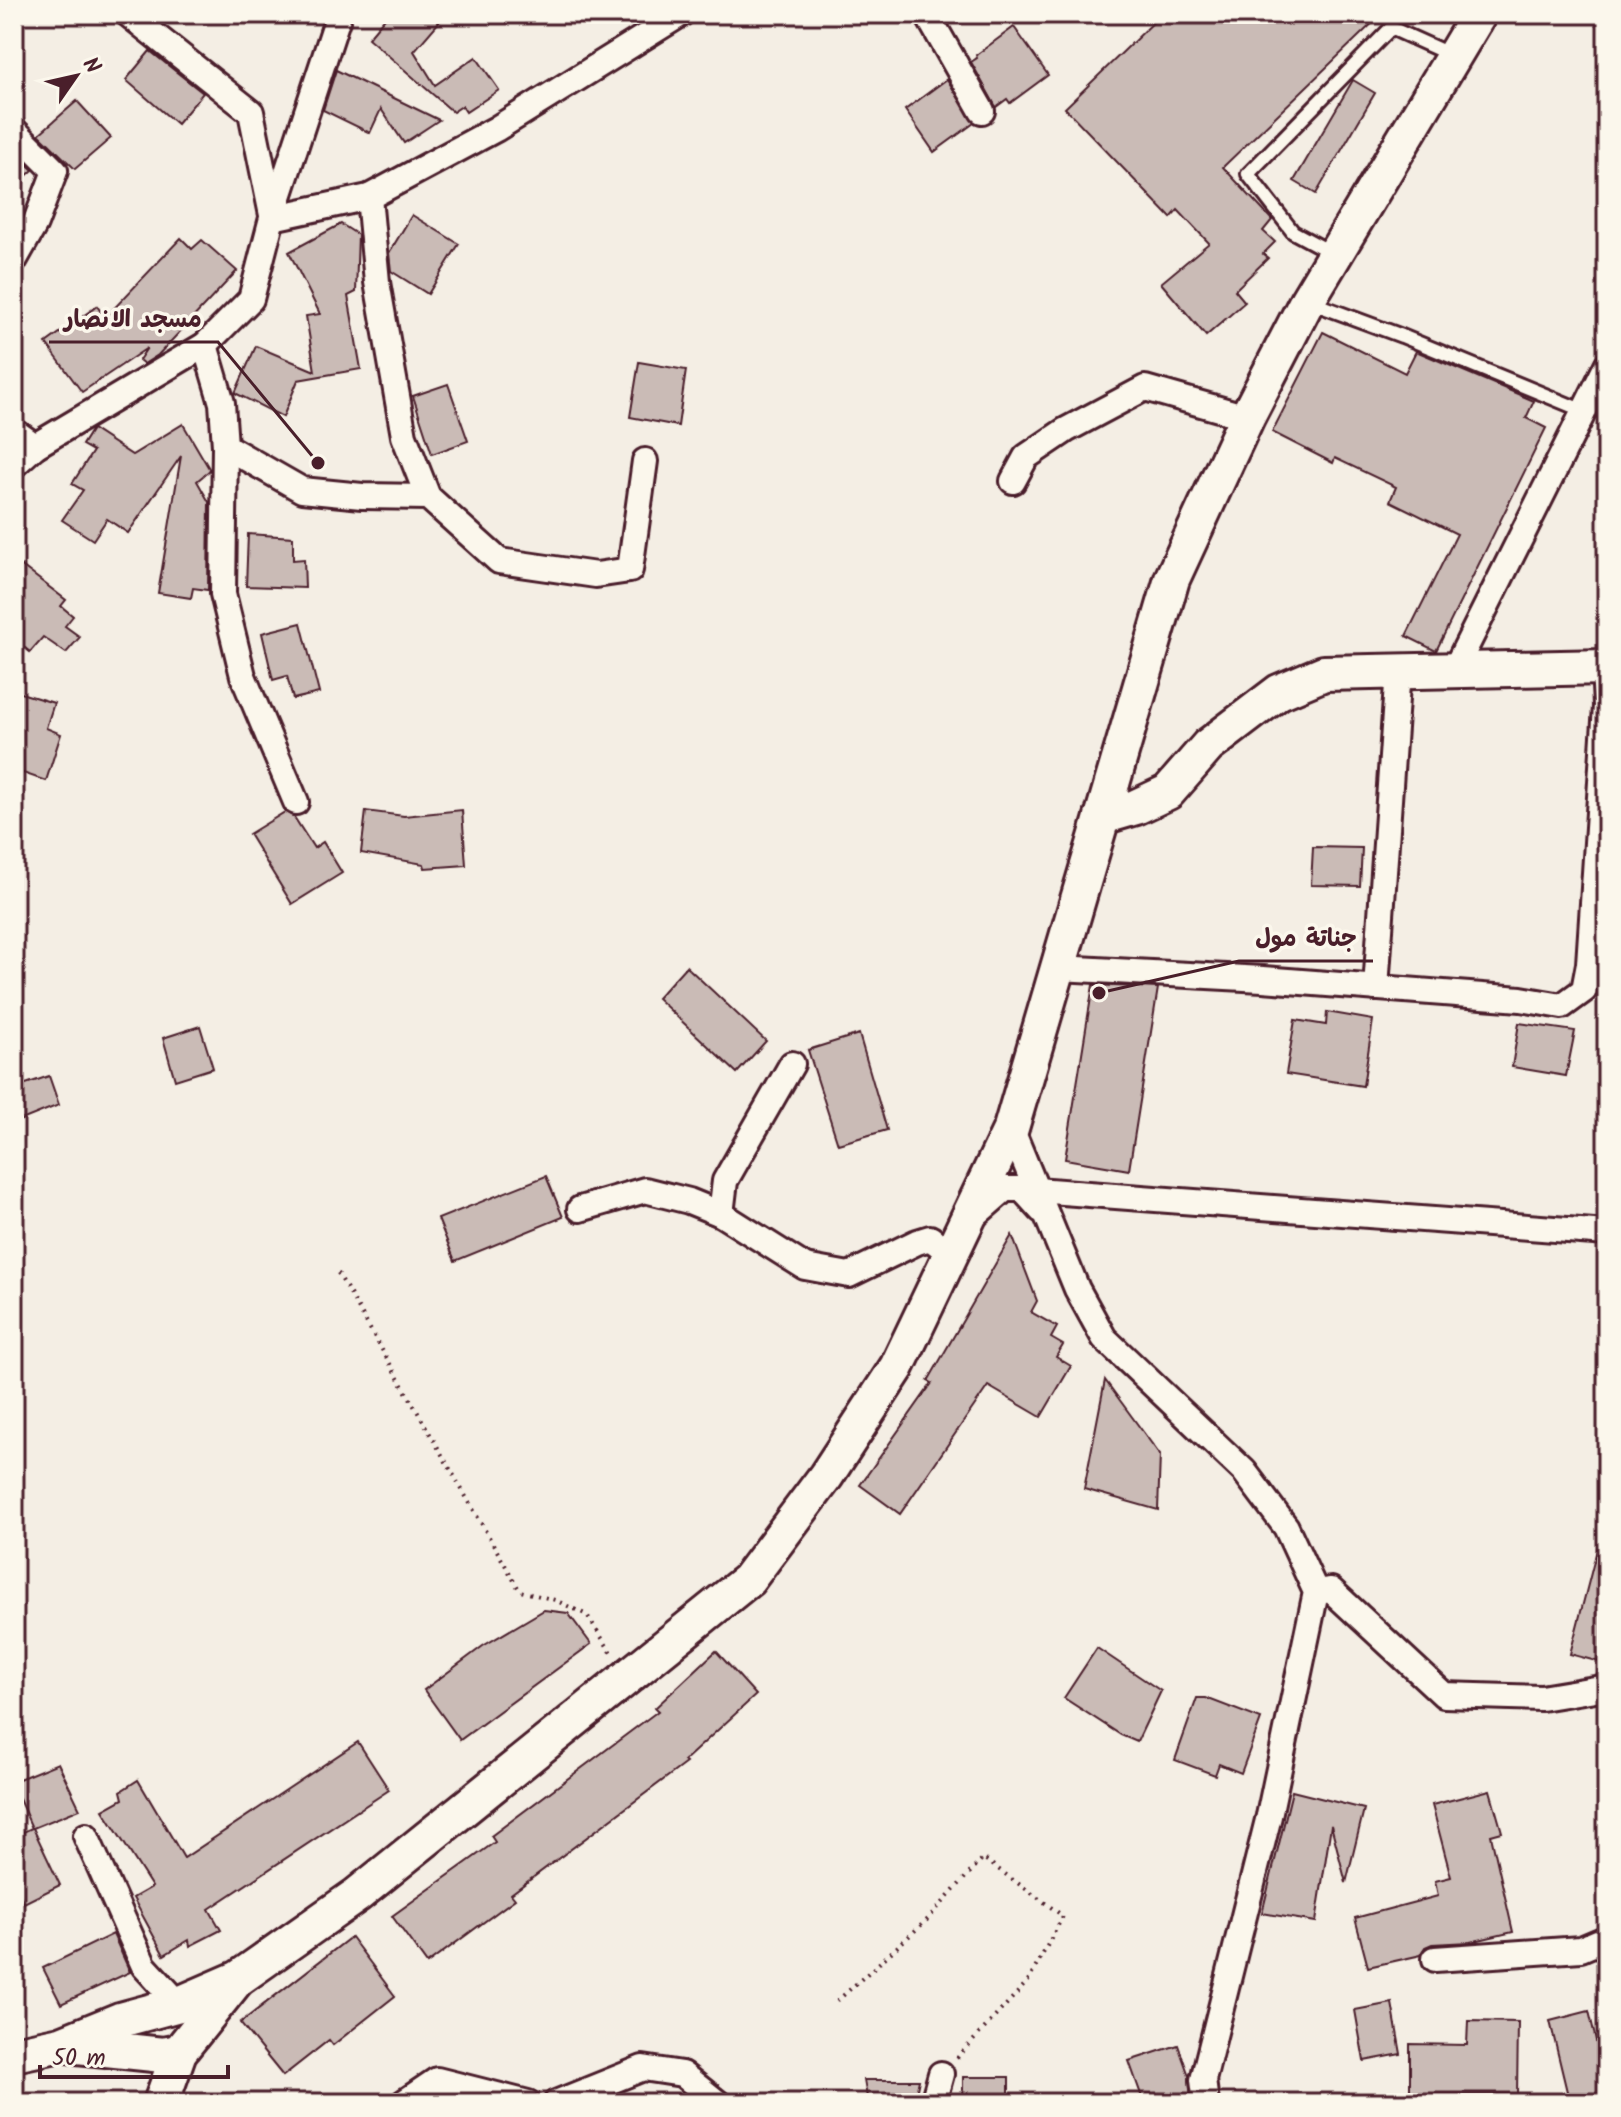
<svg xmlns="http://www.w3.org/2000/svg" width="1621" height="2117" font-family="Kalam,'Playpen Sans Arabic',sans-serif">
	<rect width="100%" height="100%" fill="#f4eee4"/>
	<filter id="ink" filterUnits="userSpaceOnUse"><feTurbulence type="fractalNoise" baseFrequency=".0125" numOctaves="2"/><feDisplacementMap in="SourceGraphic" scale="16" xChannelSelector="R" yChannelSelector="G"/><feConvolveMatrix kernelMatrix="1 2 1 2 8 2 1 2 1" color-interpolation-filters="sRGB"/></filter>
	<g filter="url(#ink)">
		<g fill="#cabbb6" stroke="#4a1f2b" stroke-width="2">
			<path d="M388 14H446L414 51 435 85 476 57 499 90 466 112 462 106 453 112 368 38Z"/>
			<path d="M1162 14H1382L1223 167 1272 220 1263 231 1275 242 1263 254 1268 258 1235 290 1245 302 1206 336 1161 283 1209 243 1178 210 1171 218 1065 108Z"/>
			<path d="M1014 27 1048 75 1010 103 1007 99 996 107 971 62 977 58 976 55Z"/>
			<path d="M150 51 203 93 177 124 126 80Z"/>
			<path d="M336 70 365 84 439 120 404 143 381 109 370 133 323 110Z"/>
			<path d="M947 79 974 123 934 152 905 110Z"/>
			<path d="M1353 80 1375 93 1316 194 1294 181Z"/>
			<path d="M77 101 111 138 75 169 39 134Z"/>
			<path d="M16 154 33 170 14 187V156Z"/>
			<path d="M412 215 459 244 428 294 391 271 389 253Z"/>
			<path d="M341 224 358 235 356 292 348 296 361 369 298 380 283 417 235 393 256 346 315 371 306 316 320 314 289 252Z"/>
			<path d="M181 238 192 249 202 240 237 271 158 355 144 364 139 360 147 348 82 392 46 343 97 306 105 318Z"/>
			<path d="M1323 332 1405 373 1416 351 1513 392 1534 401 1526 418 1546 428 1436 651 1406 636 1457 534 1390 501 1396 487 1335 458 1333 463 1272 432Z"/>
			<path d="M639 362 686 370 678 426 630 417Z"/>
			<path d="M448 384 468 441 432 454 413 396Z"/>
			<path d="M183 424 210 470 197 481 209 502 208 590 193 588 191 598 158 593 181 456 128 533 107 519 93 540 62 520 83 490 72 484 93 451 82 445 92 429 132 455Z"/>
			<path d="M248 534 293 537V560L304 559 305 588 246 586Z"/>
			<path d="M14 560 66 600 61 606 73 616 65 626 80 637 66 653 43 637 30 652 14 639Z"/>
			<path d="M301 623 319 693 293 699 287 676 273 680 262 633Z"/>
			<path d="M14 691 54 703 46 728 61 734 46 781 14 770 20 753 14 751Z"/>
			<path d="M462 810 466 865 425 868 424 864 361 853 366 811 404 816Z"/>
			<path d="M285 812 294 817 314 848 323 842 342 873 292 904 249 834Z"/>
			<path d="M1313 847 1362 848 1360 886 1311 885Z"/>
			<path d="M686 966 766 1041 737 1073 657 998Z"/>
			<path d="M1093 985 1158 988 1129 1170 1065 1159Z"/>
			<path d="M1327 1012 1373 1020 1363 1086 1286 1074 1295 1020 1326 1025Z"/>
			<path d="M1519 1023 1575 1031 1566 1076 1512 1067Z"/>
			<path d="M200 1026 213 1068 175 1080 163 1038Z"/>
			<path d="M859 1034 887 1130 838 1144 808 1050Z"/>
			<path d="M49 1076 59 1105 14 1123V1088Z"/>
			<path d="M546 1176 563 1217 455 1261 438 1219Z"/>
			<path d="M1012 1235 1037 1301 1031 1312 1057 1327 1051 1338 1063 1345 1056 1357 1071 1366 1041 1417 988 1386 900 1514 860 1485 932 1383 928 1381Z"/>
			<path d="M1105 1380 1160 1455 1158 1510 1084 1489Z"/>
			<path d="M1600 1538 1607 1539V1664L1570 1654Z"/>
			<path d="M544 1610 568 1613 591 1644 460 1740 424 1690 483 1646Z"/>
			<path d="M1097 1648 1161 1691 1137 1742 1121 1735 1064 1698Z"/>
			<path d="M716 1651 756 1695 684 1761 686 1763 511 1894 515 1899 427 1964 392 1916 495 1842 491 1836 658 1711 655 1708Z"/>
			<path d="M1197 1698H1206L1261 1719 1241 1773 1219 1764 1215 1775 1175 1760Z"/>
			<path d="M358 1742 389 1790 209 1909 221 1930 190 1946 189 1940 164 1955 133 1898 152 1887 103 1810 123 1799 121 1791 138 1780 184 1858Z"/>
			<path d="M58 1763 80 1809 33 1828 60 1885 24 1903 14 1882V1836L32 1828 14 1788V1781Z"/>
			<path d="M1490 1790 1502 1832 1491 1835 1513 1932 1470 1942 1433 1944 1426 1947 1421 1955 1368 1967 1355 1918 1438 1896 1435 1881 1451 1877 1432 1805Z"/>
			<path d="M1292 1791 1364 1809 1346 1883 1331 1825 1316 1922 1262 1913Z"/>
			<path d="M113 1934 130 1972 61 2004 43 1968Z"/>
			<path d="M351 1937 395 1996 333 2045 329 2040 283 2076 240 2023Z"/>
			<path d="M1392 2003 1401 2054 1364 2061 1355 2010Z"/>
			<path d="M1589 2011 1598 2049 1607 2047V2092L1569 2100 1550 2021Z"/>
			<path d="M1468 2021 1518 2022 1517 2094 1410 2095V2044L1467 2045Z"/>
			<path d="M1178 2045 1189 2076 1191 2103H1144L1129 2061Z"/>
			<rect x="963" y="2077" width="46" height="26"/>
			<path d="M864 2080H919L914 2103H868Z"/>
		</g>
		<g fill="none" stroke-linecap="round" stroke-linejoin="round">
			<defs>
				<g id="lane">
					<path d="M1334 254 1293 232 1248 174 1391 28 1451 55"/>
					<path d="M1310 302 1402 336 1584 411"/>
				</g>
				<g id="street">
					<path d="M128 14 251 112 272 215"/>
					<path d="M927 14 982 111"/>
					<path d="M14 130 55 171 35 224 14 261"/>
					<path d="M369 197 377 282 404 436 428 497"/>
					<path d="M272 218 369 197 496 129 681 14"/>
					<path d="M205 345 222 403 225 446 223 594 243 676 296 802"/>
					<path d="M14 431 35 446"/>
					<path d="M225 446 302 490 362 496 428 497 499 561 596 575 630 570 645 461"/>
					<path d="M14 465 35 446 205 345 251 299 272 218 339 14"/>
					<path d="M1013 481 1026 457 1066 430 1145 388 1247 417"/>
					<path d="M1455 669 1607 365"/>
					<path d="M1059 968 1263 979 1521 999 1562 1006 1584 990 1589 964 1606 706 1604 667"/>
					<path d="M1376 988 1398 670"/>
					<path d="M1011 1128 1077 1289 1104 1338 1244 1471 1286 1527 1316 1592 1269 1816 1203 2080 1206 2103"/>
					<path d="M1036 1190 1607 1233"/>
					<path d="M580 1209 645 1190 689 1201 721 1214 805 1267 849 1275 917 1242 930 1238 951 1254"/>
					<path d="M721 1214 725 1181 792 1064"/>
					<path d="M973 1217 1005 1189H1022L1041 1210"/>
					<path d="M1316 1592 1331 1590 1444 1695 1541 1698 1607 1687"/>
					<path d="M86 1836 144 1966 179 2004"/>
					<path d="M1435 1959 1581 1949 1607 1938"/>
					<path d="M403 2103 437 2080 528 2103"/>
					<path d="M556 2103 643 2068 682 2074 718 2103"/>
					<path d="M933 2103 941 2074"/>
				</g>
				<g id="secondary">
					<path d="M1102 817 1136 807 1168 792 1208 746 1279 692 1324 673 1607 667"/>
					<path d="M68 2045 163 2055 179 2052"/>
					<path d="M14 2054 61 2044 120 2020 179 2004 239 1978 357 1895 748 1580 826 1476 897 1367 1011 1128 1172 579 1247 417 1307 301 1479 14"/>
					<path d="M161 2103 179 2052 235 1982"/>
				</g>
			</defs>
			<use href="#lane" stroke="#4a1f2b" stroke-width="18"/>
			<use href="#street" stroke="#4a1f2b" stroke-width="30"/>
			<use href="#secondary" stroke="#4a1f2b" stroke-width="40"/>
			<g stroke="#4a1f2b" stroke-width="4" stroke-dasharray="2 6" stroke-linecap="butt">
				<path d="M338 1273 520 1591 555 1600 587 1615 611 1652"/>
				<path d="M837 2001 928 1919 983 1858 1063 1916 1029 1980 957 2058"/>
			</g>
			<use href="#lane" stroke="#fbf7ec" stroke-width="12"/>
			<use href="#street" stroke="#fbf7ec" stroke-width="24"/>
			<use href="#secondary" stroke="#fbf7ec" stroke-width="34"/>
		</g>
	</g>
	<path fill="none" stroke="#4a1f2b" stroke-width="3" d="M318 463L218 342H49M1099 993L1239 961H1373"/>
	<g fill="#4a1f2b" stroke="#fbf7ec" stroke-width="3">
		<circle cx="318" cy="463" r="8"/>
		<circle cx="1099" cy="993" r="8"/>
	</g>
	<g font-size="24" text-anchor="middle" font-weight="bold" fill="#4a1f2b" stroke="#fbf7ec" stroke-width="7" stroke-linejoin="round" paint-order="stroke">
		<text x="133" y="327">مسجد الانصار</text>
		<text x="1306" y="946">جناتة مول</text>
	</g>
	<rect width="1621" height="2117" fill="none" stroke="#fbf7ec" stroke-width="48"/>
	<rect x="24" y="24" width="1573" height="2069" fill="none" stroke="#4a1f2b" stroke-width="3" filter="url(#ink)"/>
	<g transform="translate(76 76) rotate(56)" stroke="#fbf7ec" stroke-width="6" paint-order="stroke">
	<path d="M0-6L14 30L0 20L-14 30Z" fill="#4a1f2b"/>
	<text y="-12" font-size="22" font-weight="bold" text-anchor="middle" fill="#4a1f2b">N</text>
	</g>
	<path d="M40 2065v12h188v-12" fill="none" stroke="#4a1f2b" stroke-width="4"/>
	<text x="52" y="2065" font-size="24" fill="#4a1f2b" stroke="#fbf7ec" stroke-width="6" paint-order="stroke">50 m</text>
</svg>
